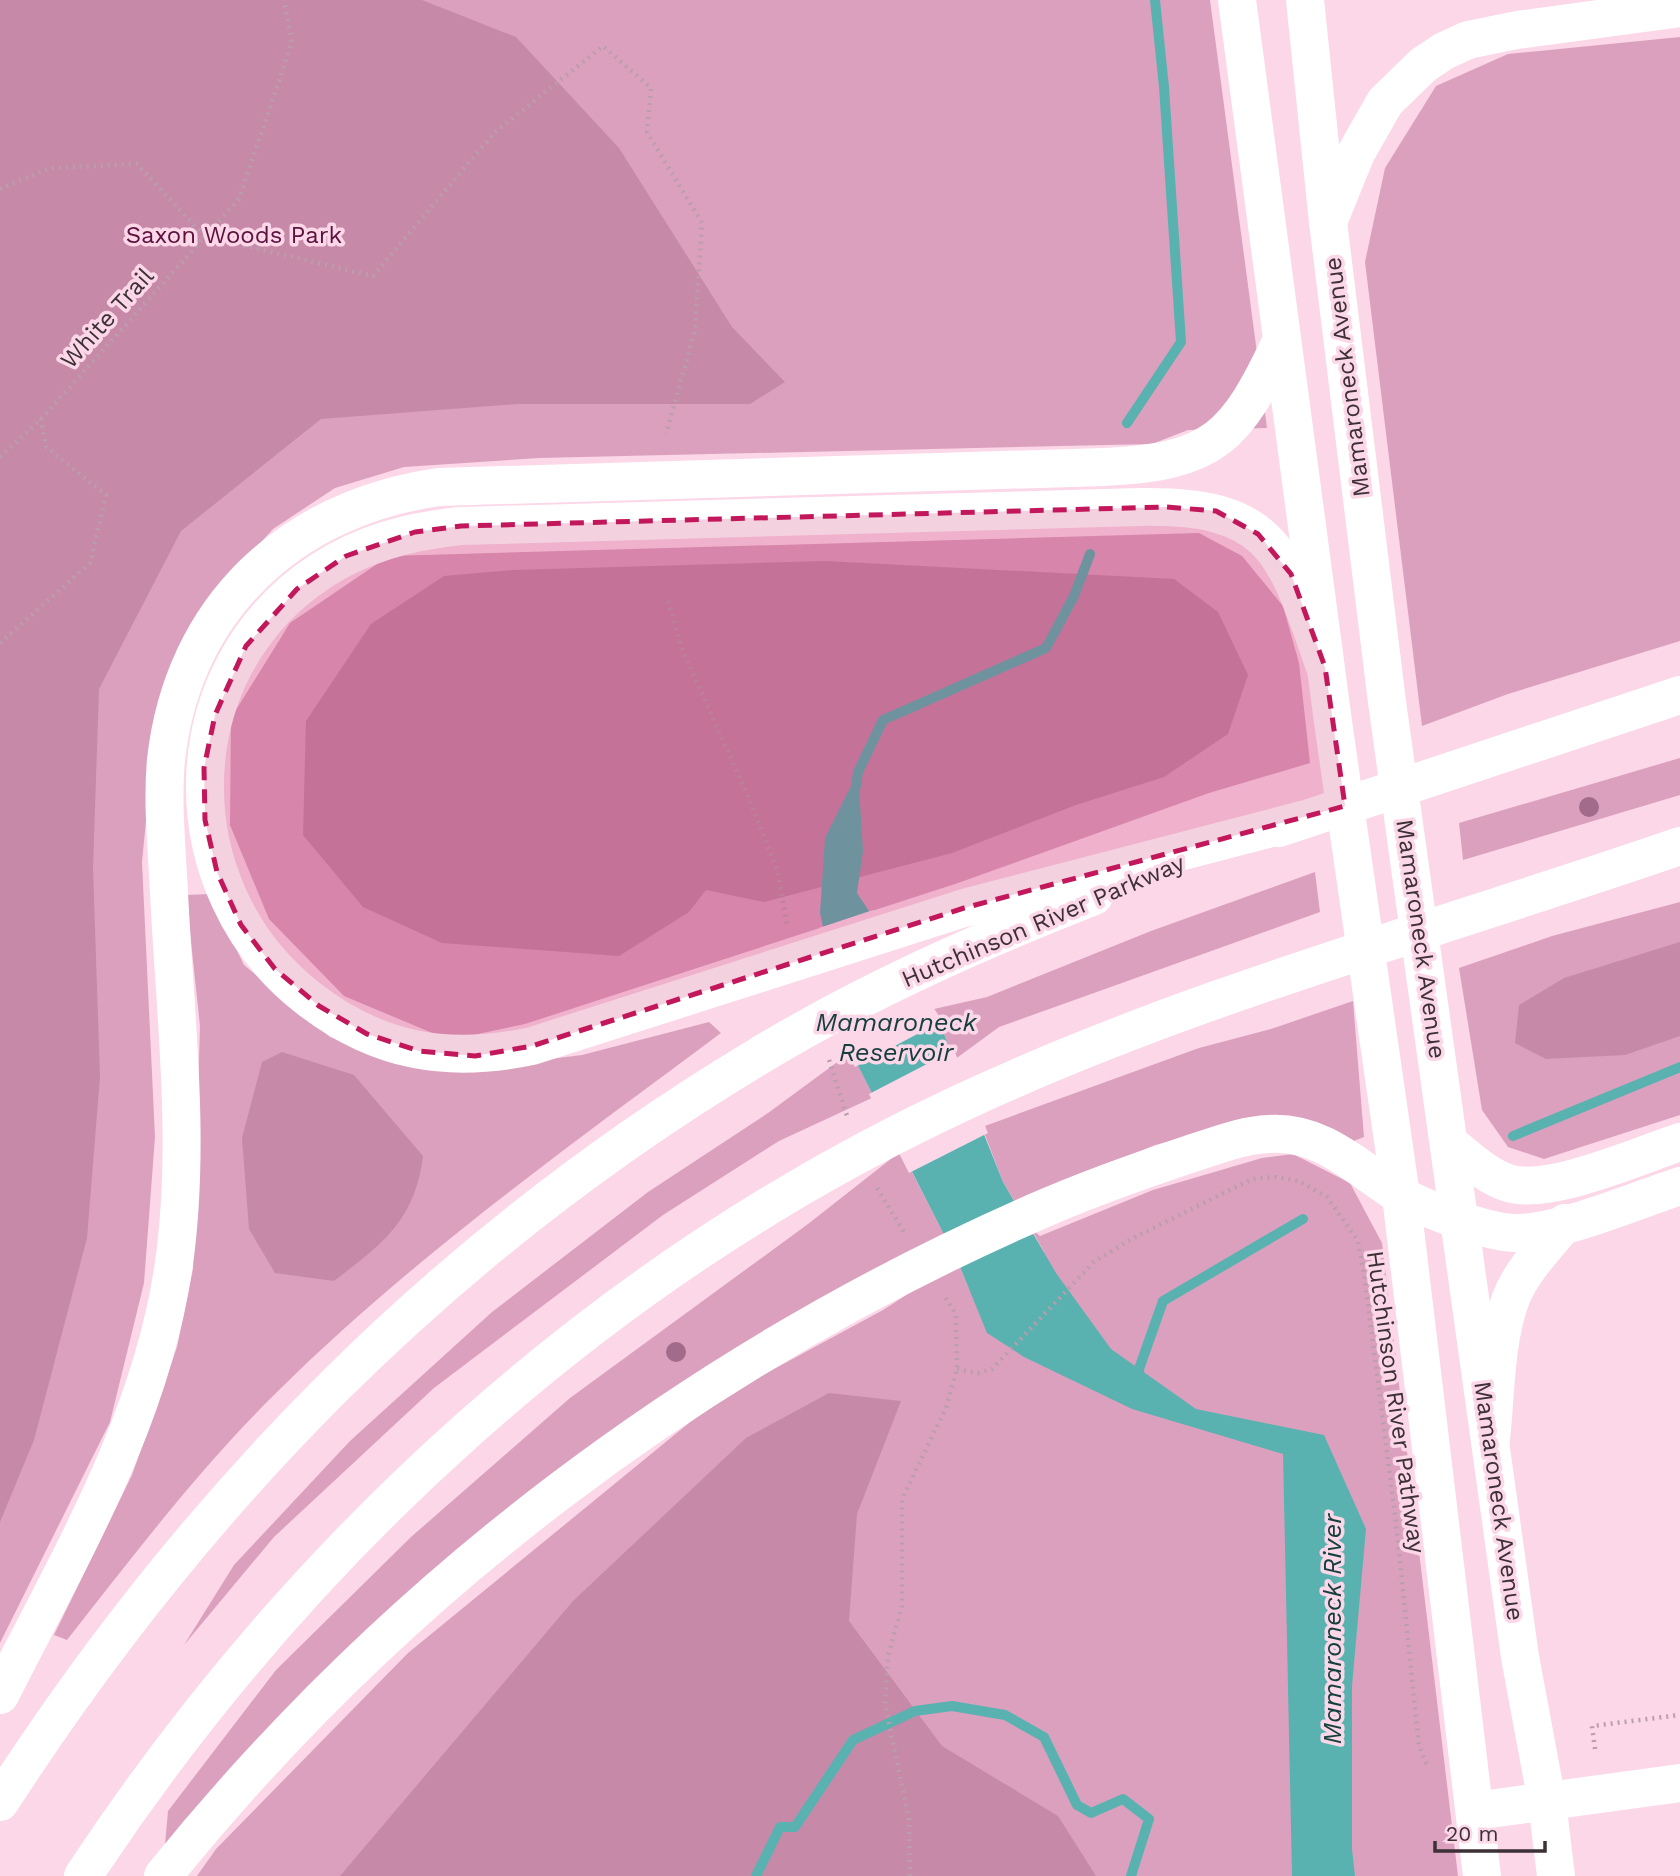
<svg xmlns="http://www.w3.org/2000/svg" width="1680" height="1876" font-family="'Work Sans',sans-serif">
	<rect width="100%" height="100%" fill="#fbd7e8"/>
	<g fill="#dca0bf">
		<path d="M0 0H1210L1267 428 1188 430 1152 444 539 458 404 467 335 488 273 529 216 592 152 759 142 862 155 1137 144 1283 110 1422 0 1643Z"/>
		<path d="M1680 37V641L1508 694 1422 726 1365 262 1385 168 1436 86 1508 54Z"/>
		<path d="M1199 533 1242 556 1283 606 1299 663 1310 763 1209 793 958 883 525 1024 449 1040 344 996 269 919 230 825 231 718 290 623 389 556Z"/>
		<path d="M1680 758V795L1463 860 1459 823Z"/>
		<path d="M1315 872 1320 912 999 1027 954 1060 934 1009 987 997 1151 931Z"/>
		<path d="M210 894 244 965 330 1037 389 1062 463 1070 582 1055 709 1022 721 1033C568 1147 412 1258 276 1393 199 1469 133 1556 67 1640L54 1635 132 1475 177 1347 193 1269 200 1026 186 895Z"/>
		<path d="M1680 902V1115L1544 1159 1508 1147 1482 1110 1459 968 1552 936Z"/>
		<path d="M1353 1001 1364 1137 1351 1142 1259 1120 1155 1145 1022 1201 1019 1209 1003 1182 982 1127 1199 1048 1271 1029Z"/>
		<path d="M851 1052 874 1097 779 1141 663 1215 434 1388 274 1537 184 1645 234 1565 350 1441 492 1312 648 1192 768 1113Z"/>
		<path d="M901 1151 947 1240 860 1277 726 1355 164 1856 168 1811 276 1670 411 1537 570 1398 808 1224Z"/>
		<path d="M1293 1154 1350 1183 1382 1243 1458 1876H197L216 1849 408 1653 717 1400 883 1310 958 1262 970 1291 1044 1252 1030 1227 1040 1236 1153 1190 1262 1158Z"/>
	</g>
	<g fill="#c689a8">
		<path d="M0 0H422L516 37 619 148 732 327 785 382 750 404H518L321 419 181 531 99 689 93 868 100 1077 87 1238 34 1440 0 1522Z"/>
		<path d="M825 561 1174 579 1218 612 1248 675 1228 734 1164 777 1076 805 952 853 764 902 706 890 689 912 619 956 442 943 363 907 303 835 306 721 371 624 444 576 514 570Z"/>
		<path d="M1680 942V1036L1625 1055 1546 1059 1515 1043 1519 1005 1564 978Z"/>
		<path d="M282 1052 354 1075 423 1156C415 1221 382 1244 334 1281L275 1273 249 1229 242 1138 262 1062Z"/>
		<path d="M829 1393 901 1401 857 1514 849 1621 942 1746 1058 1816 1096 1876H340L573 1601 746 1438Z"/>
	</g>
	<path fill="#5ab2b0" d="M858 772 863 851 857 893 934 1009 1003 1182 1056 1273 1111 1349 1196 1409 1324 1435 1366 1529 1352 1686V1849L1355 1876H1292L1283 1454 1132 1409 1024 1357 987 1333 958 1262 851 1052 820 913 825 838Z"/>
	<g fill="#fbd7e8">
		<path d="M873 910 942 1021 855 1067 848 1053 819 928Z"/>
		<path d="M954 1050 988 1133 909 1173 869 1094Z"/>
	</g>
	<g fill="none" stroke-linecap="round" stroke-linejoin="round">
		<g stroke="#5ab2b0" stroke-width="10">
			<path d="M1127 423 1181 342 1164 87 1155 0"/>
			<path d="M856 786 858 772 883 720 1046 648 1074 596 1090 554"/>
			<path d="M1513 1136 1680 1067"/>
			<path d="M1140 1383 1139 1369 1163 1301 1303 1219"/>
			<path d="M756 1876 780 1827H795L853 1740 915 1711 952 1706 1005 1715 1044 1737 1077 1805 1091 1813 1123 1799 1149 1819 1131 1876"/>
		</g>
		<g stroke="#ba9eab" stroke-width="4.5" stroke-dasharray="2 5" stroke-linecap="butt">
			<path d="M0 189 50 168 137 164 204 236 373 276 495 132 603 46 651 88 647 132 702 223 695 330 666 434"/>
			<path d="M0 457 41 419 239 199 292 42 284 0"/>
			<path d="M668 601 684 654 748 796 778 873 787 925"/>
			<path d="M0 643 90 563 106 495 46 447 41 419"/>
			<path d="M829 1060 848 1119"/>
			<path d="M877 1188 905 1234"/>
			<path d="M957 1369 978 1373 992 1369 1094 1262 1133 1238 1252 1179 1276 1177 1299 1181 1327 1197 1358 1241 1364 1273 1396 1523 1419 1746 1427 1765"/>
			<path d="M1595 1749 1592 1726 1680 1715"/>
			<path d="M910 1876 909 1820 885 1704 888 1656 902 1606V1499L946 1408 957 1369 956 1315 944 1295"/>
		</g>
		<path stroke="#fff" stroke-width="38" d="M1475 1811 1680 1783"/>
		<g stroke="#fff" stroke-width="38">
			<path d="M1237 0 1334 729 1401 1196 1482 1876"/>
			<path d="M1305 0 1328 222 1387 702 1520 1657 1547 1802 1556 1876"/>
		</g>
		<g stroke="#fff" stroke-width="38">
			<path d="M1328 222 1356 153 1385 102 1423 65 1444 51 1468 40 1517 30 1680 8"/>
			<path d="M1302 820 964 908 532 1046C448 1064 377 1052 308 998 168 889 169 670 321 571 363 543 410 531 461 526L1139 507C1275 504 1285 553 1325 667"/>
			<path d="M1279 828 1680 695"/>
			<path d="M1450 1144C1468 1158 1486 1176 1508 1183 1548 1196 1638 1156 1680 1142"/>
			<path d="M1491 1439C1496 1394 1495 1341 1511 1298 1522 1270 1546 1246 1565 1223"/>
			<path d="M0 1695C70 1556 152 1420 174 1263 191 1142 175 1015 169 893 167 849 162 804 166 760 183 608 290 508 439 487L1104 467C1215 462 1236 437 1282 340"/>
			<path d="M0 1802C197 1497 442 1247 754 1059 862 993 977 942 1094 896"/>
			<path d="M83 1876C300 1547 602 1270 961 1103 1192 995 1440 929 1680 846"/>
			<path d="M163 1876C397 1586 697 1360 1038 1211 1088 1189 1139 1171 1190 1154 1216 1146 1242 1135 1269 1134 1322 1131 1356 1167 1397 1193 1421 1208 1488 1233 1516 1233 1558 1234 1637 1200 1680 1186"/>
		</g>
	</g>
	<g fill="#a36b8b">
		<circle cx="1589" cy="807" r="10"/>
		<circle cx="676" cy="1352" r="10"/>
	</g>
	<path fill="#c2185b" fill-opacity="0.2" stroke="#c2185b" stroke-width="5" stroke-dasharray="14 9" stroke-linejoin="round" d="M1167 507 1216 511 1258 534 1291 574 1325 667 1345 806 964 908 532 1046 475 1056 419 1051 367 1034 319 1006 275 969 241 925 217 872 205 820 204 768 215 715 246 646 297 589 346 556 415 532 461 526Z"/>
	<g text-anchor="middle" stroke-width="7" stroke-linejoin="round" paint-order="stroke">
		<g font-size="24" fill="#5b123f" stroke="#fbd7e8">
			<text x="234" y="243">Saxon Woods Park</text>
		</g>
		<g font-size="24" fill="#3d3036" stroke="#fbd7e8">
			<text transform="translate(107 318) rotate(-48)" y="8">White Trail</text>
			<text transform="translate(1347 377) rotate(-97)" y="8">Mamaroneck Avenue</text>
			<text transform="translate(1043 921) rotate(-23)" y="8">Hutchinson River Parkway</text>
			<text transform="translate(1421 939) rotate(82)" y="8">Mamaroneck Avenue</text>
			<text transform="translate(1396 1402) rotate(82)" y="8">Hutchinson River Pathway</text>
			<text transform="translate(1499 1501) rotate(82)" y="8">Mamaroneck Avenue</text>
		</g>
		<g font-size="26" font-style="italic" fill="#153f3e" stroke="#fbd7e8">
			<text x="896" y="1031">Mamaroneck<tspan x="896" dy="30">Reservoir</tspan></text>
			<text transform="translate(1332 1629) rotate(-90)" y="9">Mamaroneck River</text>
		</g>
	</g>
	<path d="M1435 1841v10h110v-10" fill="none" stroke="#3d3036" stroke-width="3.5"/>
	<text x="1446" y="1841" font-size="21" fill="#3d3036" stroke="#fbd7e8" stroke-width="5" paint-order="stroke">20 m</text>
</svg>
